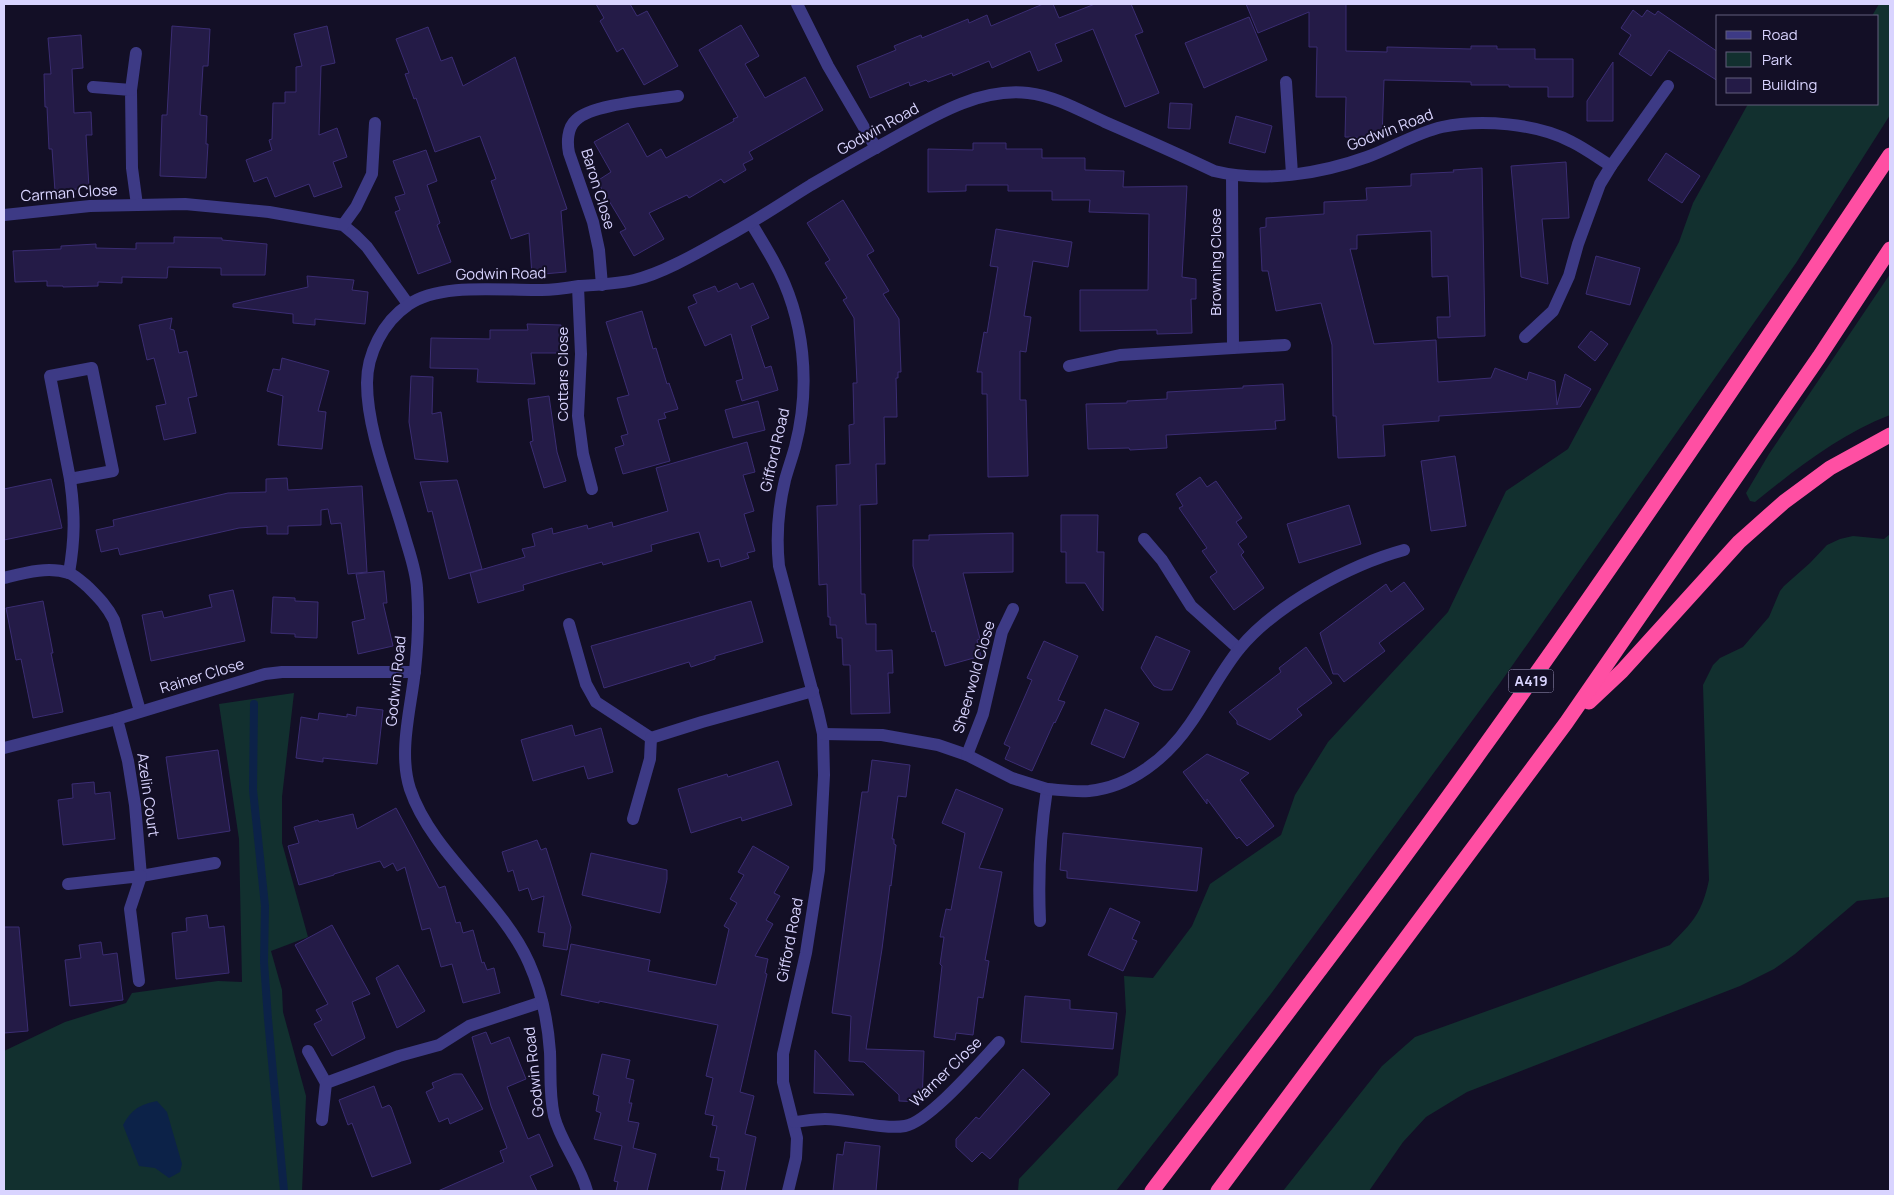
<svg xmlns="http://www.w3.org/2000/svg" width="1894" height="1195" font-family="Manrope,sans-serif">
	<rect width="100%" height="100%" fill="#130f26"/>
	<g fill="#12302f">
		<path d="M1879 4H1890V115L1796 263 1500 683 1270 995 1116 1191H1018L1019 1179 1118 1075 1126 1012 1124 976 1153 978 1192 926 1210 884 1281 835 1295 795 1328 742 1448 612 1506 491 1568 449 1679 242 1693 203 1748 104H1878V16H1872Z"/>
		<path d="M1890 274V415C1840 434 1796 469 1755 502L1750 501 1746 493 1769 454Z"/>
		<path d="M1890 534V897L1857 901 1795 954 1774 969 1740 986 1467 1092 1426 1117 1403 1142 1369 1191H1283L1382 1066 1415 1037 1670 945C1693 922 1702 913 1709 880L1703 685 1713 665 1720 658 1743 647 1769 617 1780 591 1784 586 1810 563 1827 545 1840 539 1853 536 1884 539Z"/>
		<path d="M294 693 282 797V843L308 937 271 951 282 990 283 1012 306 1096 302 1191H4V1051L65 1022 126 1003 132 993 218 981 242 982 239 839 219 704Z"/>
	</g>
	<path fill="#0c2248" d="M157 1101 167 1112 182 1164 180 1172 169 1178 155 1168 139 1166 123 1125C132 1109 139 1105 157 1101Z"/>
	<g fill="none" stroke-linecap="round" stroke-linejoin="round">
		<path stroke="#0c2248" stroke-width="8" d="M254 704 253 790 265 906 264 962 268 1019 284 1191"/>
	</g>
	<g fill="#241b47" stroke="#3b2d73">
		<path d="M596 4H630L637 16 647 11 678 66 644 85 623 48 617 52 600 21 604 18Z"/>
		<path d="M1043 4H1053L1059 18 1095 4H1131L1143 32 1135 35 1159 93 1125 107 1093 29 1055 44 1062 61 1038 71 1030 51 992 68 989 61 953 76 952 73 928 82 926 80 910 86 909 82 870 98 857 66 896 50 894 46 921 35 922 38 968 19 969 23 987 15 991 26Z"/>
		<path d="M1246 4H1346V51L1387 52V47L1471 49V46H1497V49H1535V59H1573V97H1548V87H1509V85H1471V82L1384 80 1382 138 1345 137 1346 97H1316L1317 47H1309V12L1258 33Z"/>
		<path d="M1633 10 1642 17 1647 10 1655 15 1658 11 1718 52V81L1669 50 1651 76 1619 54 1631 35 1621 28Z"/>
		<path d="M1249 17 1267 60 1204 88 1185 43Z"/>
		<path d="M741 25 759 56 745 64 765 98 805 77 823 110 749 152 753 159 743 164 746 170 724 183 721 179 689 198 687 195 649 213 664 239 634 256 620 232 626 229 597 181 611 172 594 142 628 123 647 157 661 149 666 158 734 121 733 119 738 117 699 50Z"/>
		<path d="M172 26 210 29 208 66H203L200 115 207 116 206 144H208L206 178 160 176 162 115H167Z"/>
		<path d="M327 26 335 63 321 66 319 135 337 128 347 157 333 162 342 187 314 197 309 184 275 197 267 177 254 182 246 160 272 150 269 140 272 139 273 103H285V92H296V67L302 66 294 34Z"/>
		<path d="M428 27 441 61 452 57 463 86 515 57 567 209 561 211 566 272 532 275 529 233 511 239 491 181 496 179 480 136 435 152 416 98 414 99 405 74 409 73 396 39Z"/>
		<path d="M81 35 83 68 72 69 74 113 91 112 92 135H86L89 188 55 191 52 149H49L47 107H45L44 74H51L48 38Z"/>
		<path d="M1613 62V121H1587V101Z"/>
		<path d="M1170 103 1192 104 1190 129 1168 128Z"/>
		<path d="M1236 116 1272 126 1265 153 1229 143Z"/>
		<path d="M973 143H1006V149H1042V158H1085V170L1124 171 1123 187 1187 186 1182 277 1196 279V299H1191L1192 333 1157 334V330L1080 331V290H1148L1149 214 1089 212 1090 200H1052V191H1008V185H966V191L928 192V149L973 150Z"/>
		<path d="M426 150 437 181 427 185 440 223 437 225 451 262 418 274 395 212 400 210 395 197 405 194 393 161Z"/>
		<path d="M1666 153 1700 176 1682 203 1648 180Z"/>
		<path d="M1566 162 1569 218 1542 219 1548 284 1521 277 1511 166Z"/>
		<path d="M1482 168 1485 336 1438 338 1437 317H1450L1448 276 1432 277 1431 231 1357 235V249H1350L1374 344 1436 340 1438 382 1491 378 1495 368 1527 380 1529 372 1555 381 1557 405 1565 374 1591 389 1580 407 1439 416V421L1383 425 1385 456 1338 458 1336 416H1333L1332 345 1321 303 1276 311 1268 271H1262L1260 228 1266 227V218L1324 214V202L1367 200 1366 188 1411 186V174L1454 172 1453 170Z"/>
		<path d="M843 200 874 251 867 255 889 291 883 294 899 319 901 372H898V378H896L897 417H884L885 464H876L877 504 860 505 861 594H865L866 624H876V651L892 650 893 673H888L890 713 851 714 850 665H843L842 638H837L836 625H830V617H828L827 584 819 585 817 506 837 505 836 465 850 464 849 425 854 424 853 383H857L854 318 843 300 847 298 825 263 830 260 807 223Z"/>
		<path d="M996 229 1072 242 1068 267 1033 261 1024 316 1031 317 1026 352 1020 351V400H1026L1028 476 988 477 987 394H982V372H977L984 332 987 333 998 267 990 266Z"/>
		<path d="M174 237 222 238V240L267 244 265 275H221V268L168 267 167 278 122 277V283L98 282V286L63 287V286H47V281L15 282 13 251 61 249V246L96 244V248L136 249V243H174Z"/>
		<path d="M1596 256 1640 268 1630 305 1586 294Z"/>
		<path d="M307 276 354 280 352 290 368 292 365 324 315 319V325L293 323V314L233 307V304L308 287Z"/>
		<path d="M737 283 740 289 753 283 769 318 751 326 765 368 771 366 778 390 742 401 736 381 743 379 731 334 705 346 688 307 697 303 693 295 715 286 718 292Z"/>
		<path d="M642 311 653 349 656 348 667 384 669 383 678 409 664 413 666 418 658 420 670 461 623 474 615 448 624 445 621 436 628 434 617 398 629 395 606 322Z"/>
		<path d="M172 318 170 329 174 330 179 353 187 351 197 396 188 398 196 433 164 440 156 406 166 404 154 358 147 360 139 325Z"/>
		<path d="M527 324 561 325V353H531L535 384 477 382 478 369 430 368 431 338 490 339V330H528Z"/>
		<path d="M1591 331 1608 344 1595 361 1578 347Z"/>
		<path d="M282 358 329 371 318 411 326 412 322 449 278 445 283 396 267 391 273 369 280 370Z"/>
		<path d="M411 376 433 377 432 414 441 412 448 462 415 459 409 422Z"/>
		<path d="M1283 384 1285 420 1275 421 1276 429 1166 435 1167 448 1130 450 1129 448 1088 449 1086 404 1127 403V401L1167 399V392L1243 388V386Z"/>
		<path d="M549 396 557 452 566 481 544 488 530 442 533 441 528 399Z"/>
		<path d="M758 401 765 430 733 438 725 410Z"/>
		<path d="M747 442 755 472 743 475 754 511 744 514 755 551 747 553 749 558 721 567 719 559 708 562 699 532 651 545 652 551 603 565 602 562 567 572 523 585 524 590 478 603 470 573 525 557 522 549 535 546 532 534 552 528 553 534 587 525 588 529 612 522 613 527 668 511 656 468Z"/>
		<path d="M1455 456 1466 526 1431 531 1421 461Z"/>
		<path d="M1200 477 1207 487 1216 481 1242 518 1236 522 1247 537 1238 544 1244 552 1241 555 1264 588 1234 610 1210 577 1217 572 1202 551 1207 548 1179 508 1183 506 1176 494Z"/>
		<path d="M287 478 288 490 362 486 367 572 348 574 341 523 331 524 328 509 321 510V525L288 526V534H267V526L239 528 120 555 118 548 101 552 96 530 114 526 113 520 228 493 266 492V479Z"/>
		<path d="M51 479 62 528 4 540V489Z"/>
		<path d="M457 480 482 569 449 579 432 511 428 512 420 482Z"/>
		<path d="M1349 505 1361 544 1299 563 1287 524Z"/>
		<path d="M1061 515H1098L1097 552H1104L1103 611 1085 583H1066V552H1061Z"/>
		<path d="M1013 533V572L963 573 980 639 977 640 981 656 945 666 935 631 932 632 913 566V540H929V535Z"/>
		<path d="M384 571 387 603H383L393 646 358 654 352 622 365 619 356 574Z"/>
		<path d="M1404 582 1424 609 1379 643 1385 651 1344 682 1338 674H1333L1320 633 1386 584 1391 592Z"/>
		<path d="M233 590 245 641 151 661 142 615 162 611 164 618 212 607 209 595Z"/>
		<path d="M273 597 295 598V601L318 602 317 638 295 637V634L271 633Z"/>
		<path d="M43 601 53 653H51L63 712 33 718 21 659 16 660 6 608Z"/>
		<path d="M751 601 763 642 715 656V659L691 667 689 662 604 688 591 646Z"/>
		<path d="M1156 636 1190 651 1172 690H1163L1154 686 1141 668Z"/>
		<path d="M1044 641 1078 656 1058 700 1065 702 1055 723 1054 722 1032 771 1005 759 1010 747 1004 744 1032 680 1027 678Z"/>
		<path d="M1306 647 1332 683 1297 709 1302 715 1270 740 1237 724V721L1229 712 1281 672 1279 668Z"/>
		<path d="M357 707 383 710 377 764 323 758V762L296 758 301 717 318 720 319 713 347 717V714L356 716Z"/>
		<path d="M1105 709 1139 723 1124 758 1091 744Z"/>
		<path d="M572 725 575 736 601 728 613 772 588 779 584 766 533 781 521 740Z"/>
		<path d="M218 750 230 831 178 839 166 757Z"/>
		<path d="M1207 754 1249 773 1240 780 1274 826 1247 846 1239 837 1237 839 1207 799V804L1183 772Z"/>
		<path d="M872 760 910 765 906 797 898 796 892 839H894V844L896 845 891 886 890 885 882 949 866 1049 924 1051 922 1102 899 1101V1095L864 1062 849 1061 851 1016 832 1013 862 792H868Z"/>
		<path d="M778 761 792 805 742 821 741 817 691 833 678 789 727 774 728 777Z"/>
		<path d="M94 782 95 794 110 792 115 839 63 845 58 800 73 798 72 784Z"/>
		<path d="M956 789 1003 809 979 868 1002 872 985 960 989 961 983 998 978 997 973 1035 956 1033 955 1040 934 1037 942 966 940 964 944 937H940L946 909 951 910 965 833 942 823Z"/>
		<path d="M396 808 439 888 445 886 456 923 460 922 463 933 473 930 482 963 484 962 487 970 494 968 500 993 463 1003 452 964 441 967 430 928 422 930 405 867 397 871 393 863 384 868 380 861 334 874V875L299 885 288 846 299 843 294 827 318 820 319 822 353 814 357 829Z"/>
		<path d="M1063 833 1202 848 1197 891 1067 878V871L1060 870Z"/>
		<path d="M537 840 541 850 546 848 571 927 567 950 543 946 545 933 538 932 544 896 532 900 528 888 519 891 513 870 508 872 502 852Z"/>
		<path d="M753 846 789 867 774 893 780 896 766 920 773 924 755 956 768 959 765 973 767 974 740 1092 754 1096 745 1134 756 1137 745 1191H721L725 1171 717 1170 719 1158 710 1157 717 1126 712 1125 714 1116 705 1114 713 1078 706 1076 718 1025 599 1001V1003L561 995 571 944 650 960 648 971 716 985 729 929 724 926 737 903 730 899 744 875 738 872Z"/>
		<path d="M591 853 667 870V879L660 913 582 895Z"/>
		<path d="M1110 908 1140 922 1132 939 1137 941 1123 971 1088 955Z"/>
		<path d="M207 915 209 928 224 926 229 973 176 979 172 933 187 931 186 918Z"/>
		<path d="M332 925 370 994 352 1002 365 1038 332 1056 314 1024 322 1020 316 1010 328 1004 295 945Z"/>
		<path d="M4 927H19L28 1031 4 1033Z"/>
		<path d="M101 942 103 955 117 953 123 1000 70 1006 65 960 81 958 79 945Z"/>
		<path d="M398 965 425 1011 397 1028 376 978Z"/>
		<path d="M1025 996 1070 1000V1009L1117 1013 1113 1049 1021 1042Z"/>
		<path d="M486 1032 491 1044 509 1037 526 1079 507 1087 528 1139 539 1134 553 1166 530 1176 537 1191H438L504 1162 500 1151 507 1148 491 1106 472 1037Z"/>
		<path d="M815 1050 854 1095 814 1093Z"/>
		<path d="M602 1054 630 1060 626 1078 634 1080 629 1103H632L628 1121 639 1123 633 1148 656 1154 647 1191H616L618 1182 614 1181 622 1146 594 1139 601 1113 596 1111 599 1096 593 1094Z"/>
		<path d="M1023 1069 1050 1094 990 1159 982 1152 972 1162 956 1147V1139L976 1117 979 1119Z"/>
		<path d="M454 1074H462L483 1109 450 1124 448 1118 439 1122 426 1092 434 1088 432 1083Z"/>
		<path d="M374 1086 382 1108 389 1105 391 1107 411 1163 372 1177 352 1123 348 1125 339 1100Z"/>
		<path d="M845 1142 880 1146 876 1191H833L837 1154 843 1155Z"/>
	</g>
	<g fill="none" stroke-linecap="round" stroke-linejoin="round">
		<g stroke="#3d3a85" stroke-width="12">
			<path d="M797 4 828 66 876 148"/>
			<path d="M1286 82 1292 174"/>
			<path d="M93 87 131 90 132 168 137 205"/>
			<path d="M131 90 136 53"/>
			<path d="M4 215 90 206 185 204 269 212 343 225 355 235 367 247 408 304"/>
			<path d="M751 223C759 236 767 249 774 262 805 318 811 386 795 447 792 458 788 469 785 480 778 509 776 537 779 566L818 712 823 734 824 775 819 870 806 953 783 1054V1082L797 1138 796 1158 788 1191"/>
			<path d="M343 225 356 207 372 174 375 123"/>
			<path d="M602 285 599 250 593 222 569 153C567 143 567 128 576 120 592 104 654 100 678 96"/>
			<path d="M578 287 581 354 578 416 583 454 592 489"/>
			<path d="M1525 337 1553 311 1569 276 1578 244 1600 184 1611 166"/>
			<path d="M1233 348 1285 345"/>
			<path d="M1069 366 1120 355 1233 348 1232 175"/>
			<path d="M92 368 113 471 70 479 50 376Z"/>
			<path d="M1144 539 1162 560 1191 606 1239 649"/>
			<path d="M69 573C75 538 75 515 70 479"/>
			<path d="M4 578C24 573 48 566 69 573 76 576 82 582 88 587 99 598 107 606 114 620L140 711"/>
			<path d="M569 624 586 684 596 702 651 738"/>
			<path d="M117 719 128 761 135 805 141 876 215 863"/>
			<path d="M823 734 882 735 938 745 967 755 1012 778 1047 789C1040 834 1038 876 1040 921"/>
			<path d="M4 748 117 719 265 674 282 672H415"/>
			<path d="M967 755 983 714 1002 632 1013 609"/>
			<path d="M1047 789C1061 790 1075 792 1089 791 1130 787 1167 758 1190 724 1207 700 1221 671 1240 648 1276 605 1349 565 1404 550"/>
			<path d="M633 819 650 759 651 738 702 722 813 691"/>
			<path d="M68 884 141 876 130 909 139 981"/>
			<path d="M308 1051 326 1083"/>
			<path d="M322 1120 326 1083 399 1056 439 1045 469 1026 542 1002"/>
			<path d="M794 1122C804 1121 815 1119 825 1119 849 1119 883 1130 905 1126 929 1122 981 1061 999 1042"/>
			<path d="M587 1191C580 1164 561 1143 554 1116 549 1094 551 1074 550 1052 548 1023 541 990 529 963 501 900 432 854 410 789 398 752 411 708 415 670 418 643 419 615 417 588 416 570 409 552 404 534 391 488 367 431 367 383 367 354 383 322 408 305 440 282 504 291 542 290 555 290 567 288 579 286 597 285 616 284 634 280 665 273 704 249 733 233 760 218 785 201 811 185 835 171 859 157 883 144 927 120 976 87 1028 93 1055 96 1081 111 1105 122 1142 138 1178 154 1214 171 1263 183 1320 174 1367 157 1392 148 1416 133 1442 127 1480 119 1537 123 1572 142 1586 149 1598 158 1611 166L1668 86"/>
		</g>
		<g stroke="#ff4fa3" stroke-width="15">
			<path d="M1589 702 1622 671 1739 542 1784 502 1830 468 1890 435"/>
			<path d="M1152 1191C1263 1045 1375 900 1481 751 1622 555 1756 355 1890 155"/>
			<path d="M1218 1191 1566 723 1819 357 1890 249"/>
		</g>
	</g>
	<g text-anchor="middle" stroke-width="4" stroke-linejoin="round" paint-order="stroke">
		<rect fill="#130f26" stroke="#9e99be" stroke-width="1" x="1508.5" y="669.5" width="45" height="23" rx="4"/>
		<g font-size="14" font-weight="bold" fill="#d9d4ff">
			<text x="1531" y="686">A419</text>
		</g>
		<g font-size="15" fill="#d9d4ff" stroke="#130f26">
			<text transform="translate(878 129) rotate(-29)" y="5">Godwin Road</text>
			<text transform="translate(1390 130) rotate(-21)" y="5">Godwin Road</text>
			<text transform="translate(598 189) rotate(73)" y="5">Baron Close</text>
			<text transform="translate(69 193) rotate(-4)" y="5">Carman Close</text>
			<text transform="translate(1216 262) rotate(-90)" y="5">Browning Close</text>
			<text transform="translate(501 274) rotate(-1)" y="5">Godwin Road</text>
			<text transform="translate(563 374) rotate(-90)" y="5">Cottars Close</text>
			<text transform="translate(775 450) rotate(-77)" y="5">Gifford Road</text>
			<text transform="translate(202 676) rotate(-17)" y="5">Rainer Close</text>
			<text transform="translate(974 677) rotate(-74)" y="5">Sheerwold Close</text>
			<text transform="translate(396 681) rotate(-84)" y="5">Godwin Road</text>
			<text transform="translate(148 795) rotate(82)" y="5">Azelin Court</text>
			<text transform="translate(790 940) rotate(-79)" y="5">Gifford Road</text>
			<text transform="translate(534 1072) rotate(-96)" y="5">Godwin Road</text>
			<text transform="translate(946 1072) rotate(-44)" y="5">Warner Close</text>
		</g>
	</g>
	<rect width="1894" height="1195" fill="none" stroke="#d9d4ff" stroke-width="10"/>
	<rect x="1716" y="15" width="162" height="90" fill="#130f26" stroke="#625e7d"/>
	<rect x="1726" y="31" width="25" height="8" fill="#3d3a85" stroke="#625e7d"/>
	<text x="1762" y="40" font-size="15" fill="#d9d4ff">Road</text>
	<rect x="1726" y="52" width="25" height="15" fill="#12302f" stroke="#625e7d"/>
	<text x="1762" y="65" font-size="15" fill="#d9d4ff">Park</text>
	<rect x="1726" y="78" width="25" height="15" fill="#241b47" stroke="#625e7d"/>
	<text x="1762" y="90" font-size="15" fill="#d9d4ff">Building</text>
</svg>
